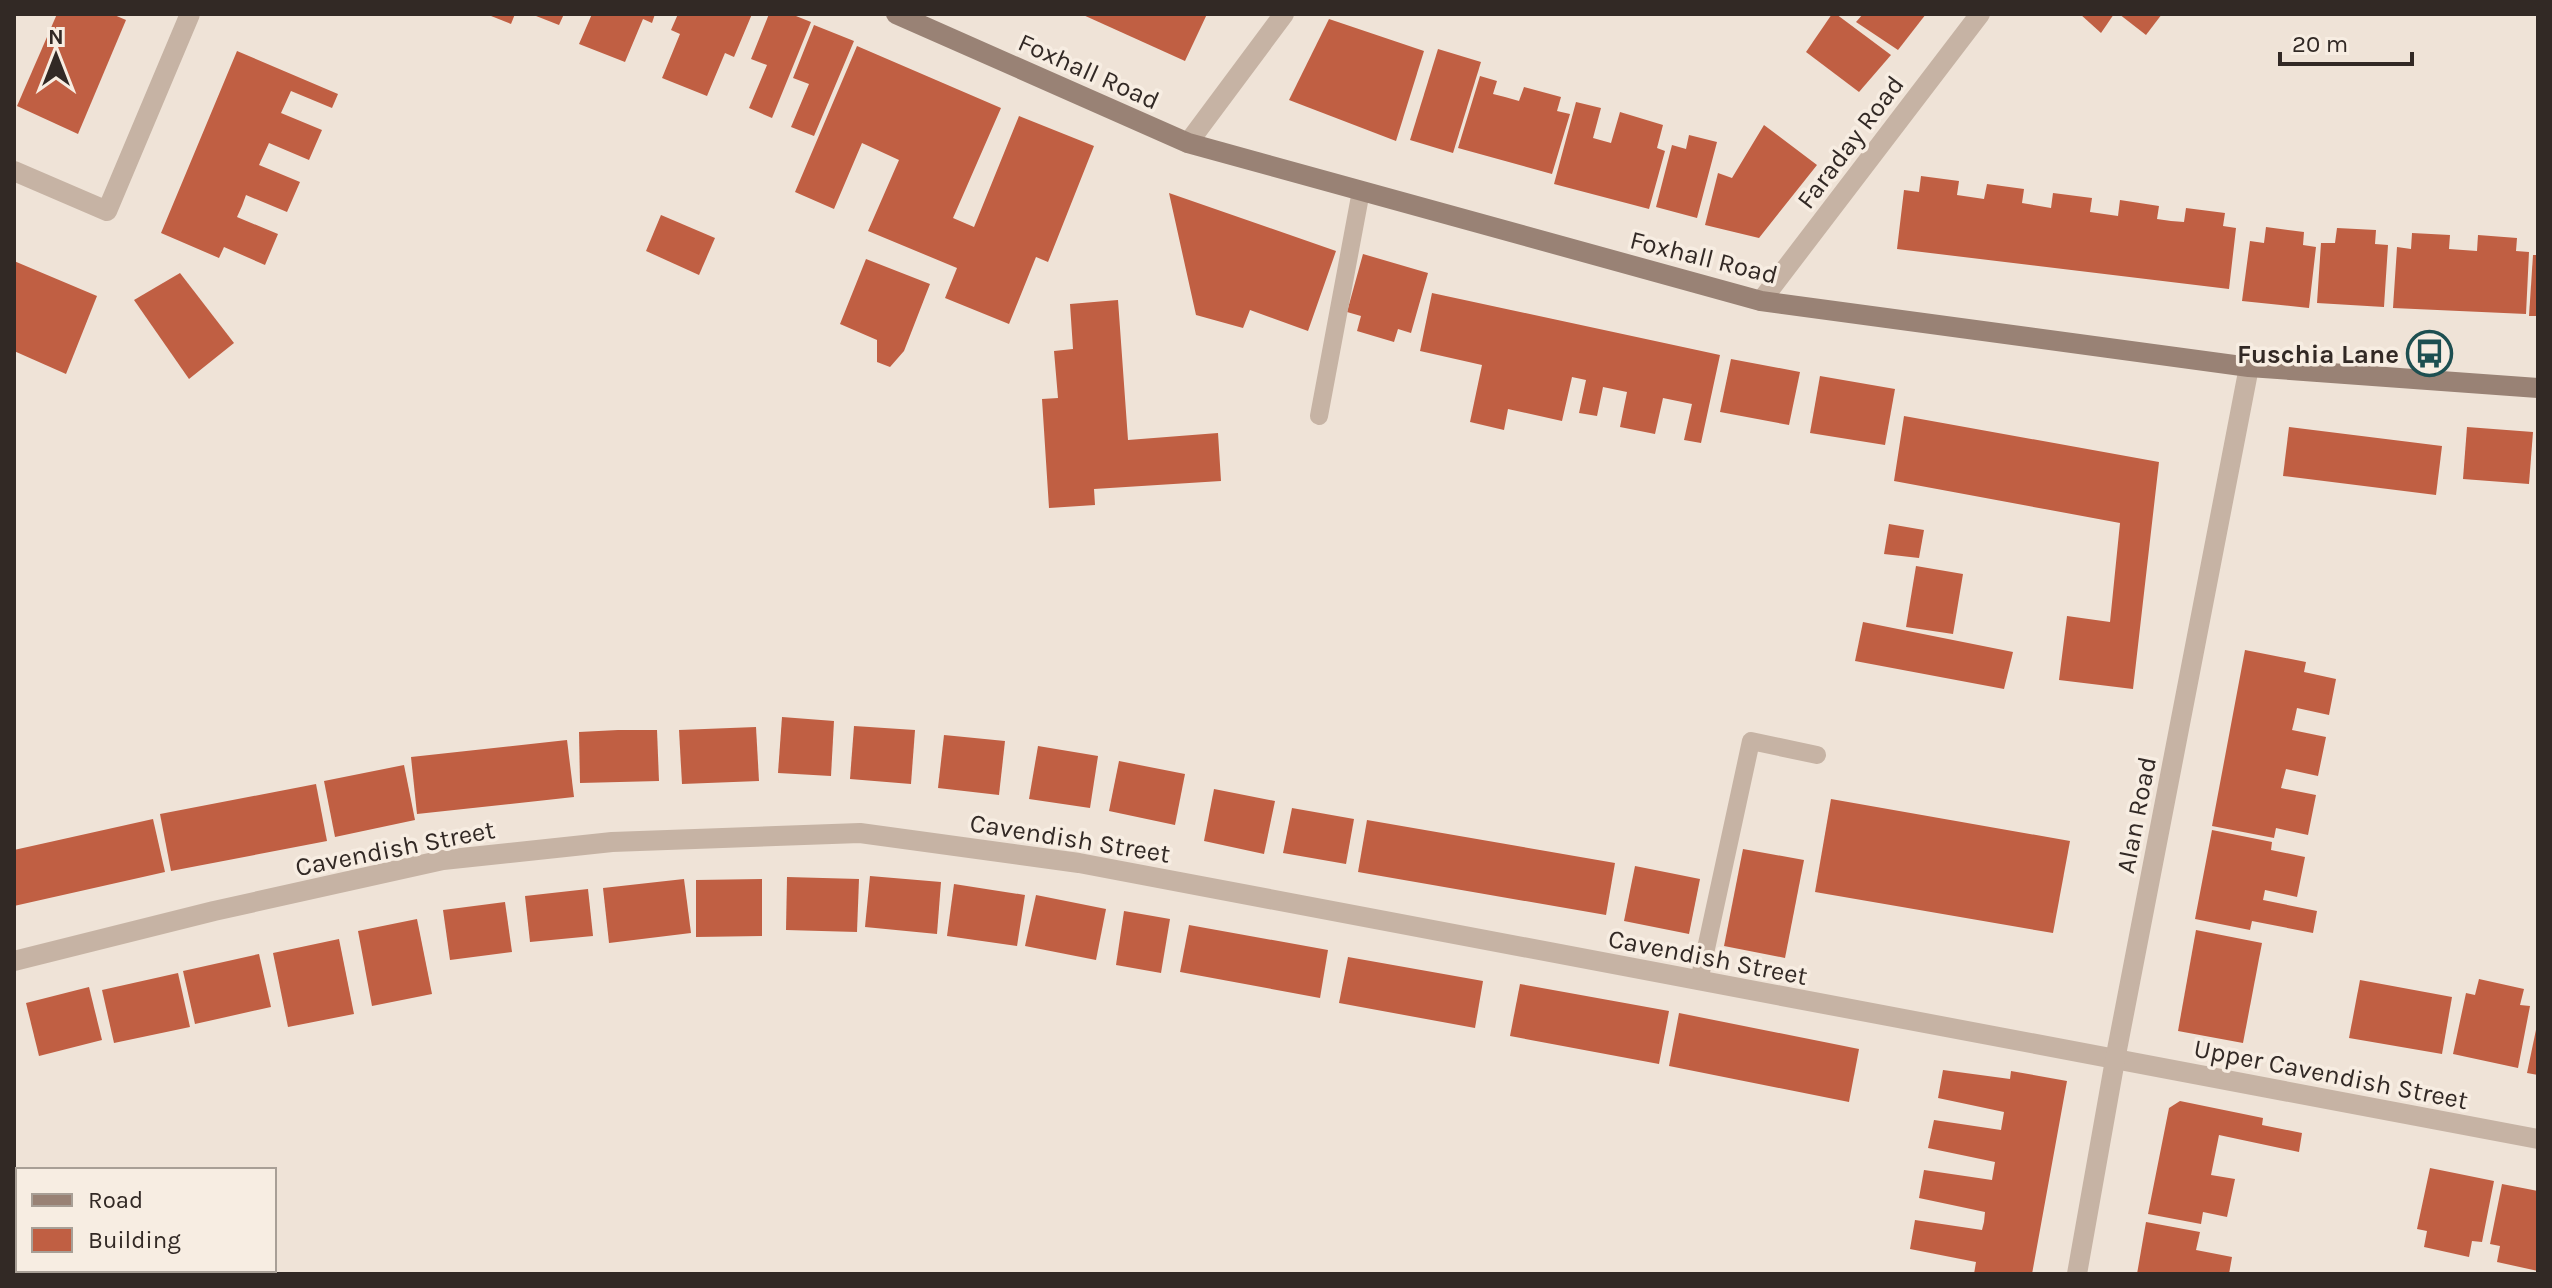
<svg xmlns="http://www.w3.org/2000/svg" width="2552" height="1288" font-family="Karla,sans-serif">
	<rect width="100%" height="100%" fill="#efe3d7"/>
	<g fill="#c05f43">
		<path d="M57 14H112L126 20 78 134 17 106Z"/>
		<path d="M486 14H515L511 24Z"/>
		<path d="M531 14H564L559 25Z"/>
		<path d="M592 14H655L652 23 643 19 625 62 579 44Z"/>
		<path d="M678 14H752L734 57 725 53 707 96 662 78 680 34 671 30Z"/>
		<path d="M769 14H791L811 22 772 118 749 108 767 65 751 59Z"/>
		<path d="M1081 14H1207L1185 61Z"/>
		<path d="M1832 14H1836L1891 55 1859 92 1806 52Z"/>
		<path d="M1863 14H1926L1898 50 1856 22Z"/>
		<path d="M2080 14H2114L2101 33Z"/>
		<path d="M2119 14H2162L2146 35Z"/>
		<path d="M1329 19 1424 51 1396 141 1289 100Z"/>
		<path d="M814 25 854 41 814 136 791 127 809 84 793 78Z"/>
		<path d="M857 46 1001 108 953 218 974 227 1019 116 1094 146 1048 262 1036 257 1009 324 945 298 957 268 868 231 899 160 862 143 834 209 795 192Z"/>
		<path d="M1438 49 1481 62 1453 153 1410 140Z"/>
		<path d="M237 51 338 94 332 108 291 91 281 113 322 130 309 160 269 143 259 165 300 182 287 212 246 195 242 206 237 217 278 234 265 265 224 247 219 258 161 233Z"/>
		<path d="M1480 76 1497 81 1493 94 1505 97 1519 101 1524 87 1561 97 1557 111 1570 114 1552 174 1458 148Z"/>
		<path d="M1576 102 1601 108 1593 138 1611 143 1620 112 1663 125 1657 148 1665 151 1649 209 1554 184Z"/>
		<path d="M1764 125 1817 165 1759 238 1705 225 1718 173 1732 178Z"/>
		<path d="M1689 135 1717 142 1697 218 1656 207 1672 145 1686 149Z"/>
		<path d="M1921 176 1959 181 1957 195 1984 199 1987 184 2024 189 2022 203 2051 208 2053 193 2092 198 2090 212 2118 216 2120 200 2159 206 2157 219 2171 221 2184 222 2186 208 2225 213 2223 226 2236 228 2229 289 1897 249 1904 190 1919 192Z"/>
		<path d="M1169 193 1336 251 1308 331 1250 310 1243 328 1196 315Z"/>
		<path d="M661 215 715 238 699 275 646 251Z"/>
		<path d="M2266 227 2304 232 2303 245 2316 247 2309 308 2242 301 2250 241 2264 243Z"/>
		<path d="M2337 228 2376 230 2375 244 2388 245 2384 307 2317 303 2321 243H2335Z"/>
		<path d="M2412 233 2450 235 2449 249 2477 251 2478 235 2517 238 2516 251 2529 252 2526 314 2393 308 2397 247 2411 249Z"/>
		<path d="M1363 254 1428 273 1411 333 1398 329 1394 342 1357 331 1361 316 1347 312Z"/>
		<path d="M2533 255H2538V316H2529Z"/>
		<path d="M866 259 930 284 904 351 890 367 877 362V340L840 324Z"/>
		<path d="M14 261 97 296 66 374 14 351Z"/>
		<path d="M180 273 234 343 189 379 134 300Z"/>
		<path d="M1432 293 1720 355 1701 443 1684 440 1692 404 1663 398 1655 434 1620 427 1627 392 1603 387 1597 416 1579 413 1586 380 1572 377 1562 421 1508 409 1504 430 1470 422 1482 365 1420 351Z"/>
		<path d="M1118 300 1128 440 1218 433 1221 481 1094 489 1095 505 1049 508 1042 399 1058 398 1054 351 1073 349 1070 304Z"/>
		<path d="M1731 359 1800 372 1789 425 1720 412Z"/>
		<path d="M1820 376 1895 389 1885 445 1810 433Z"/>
		<path d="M1904 416 2159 462 2133 689 2059 680 2067 616 2110 622 2120 523 1894 481Z"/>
		<path d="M2289 427 2442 446 2436 495 2283 476Z"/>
		<path d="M2467 427 2533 432 2529 484 2463 479Z"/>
		<path d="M1889 524 1924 530 1919 558 1884 554Z"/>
		<path d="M1916 566 1963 574 1953 634 1906 627Z"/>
		<path d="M1863 622 2013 652 2004 689 1855 661Z"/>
		<path d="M2245 650 2306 662 2304 672 2336 679 2329 715 2297 708 2294 722 2292 730 2326 737 2318 776 2286 769 2281 788 2316 795 2308 835 2276 828 2274 838 2212 826Z"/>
		<path d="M782 717 834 721 831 776 778 773Z"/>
		<path d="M854 726 915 730 911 784 850 779Z"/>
		<path d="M756 727 759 781 682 784 679 730Z"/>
		<path d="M618 730H657L659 781 580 783 579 732Z"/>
		<path d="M944 735 1005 741 999 795 938 788Z"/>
		<path d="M567 740 574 797 417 814 411 757Z"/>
		<path d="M1038 746 1098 756 1090 808 1029 799Z"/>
		<path d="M1119 761 1185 774 1175 825 1109 811Z"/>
		<path d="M404 765 415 820 335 837 324 781Z"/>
		<path d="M316 784 327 841 171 871 160 814Z"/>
		<path d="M1214 789 1275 801 1264 854 1204 841Z"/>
		<path d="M1831 799 2070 841 2053 933 1815 892Z"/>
		<path d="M1292 808 1354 819 1346 864 1283 853Z"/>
		<path d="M153 819 165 872 14 906V850Z"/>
		<path d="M1367 820 1615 863 1606 915 1358 872Z"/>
		<path d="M2212 830 2272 842 2271 850 2305 857 2297 897 2265 890 2263 900 2317 911 2313 933 2252 921 2250 930 2195 919Z"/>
		<path d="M1743 849 1804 860 1785 958 1724 946Z"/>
		<path d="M1635 866 1700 879 1689 934 1624 921Z"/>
		<path d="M870 876 941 882 937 934 865 927Z"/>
		<path d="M787 877 859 879 857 932 786 930Z"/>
		<path d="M684 879 691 933 609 943 603 888Z"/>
		<path d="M762 879V936L696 937V880Z"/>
		<path d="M954 884 1025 895 1017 946 947 936Z"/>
		<path d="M588 889 593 936 530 942 525 896Z"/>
		<path d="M1036 895 1106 909 1096 960 1025 946Z"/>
		<path d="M505 902 512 952 450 960 443 910Z"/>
		<path d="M1124 911 1170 919 1161 973 1116 965Z"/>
		<path d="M417 919 432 994 372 1006 358 931Z"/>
		<path d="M1189 925 1328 950 1320 998 1180 972Z"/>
		<path d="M2196 930 2262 943 2243 1043 2178 1031Z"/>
		<path d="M339 939 354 1014 288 1027 273 953Z"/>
		<path d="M259 954 271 1007 195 1024 183 971Z"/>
		<path d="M1348 957 1483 981 1475 1028 1339 1003Z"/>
		<path d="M178 973 190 1027 114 1043 102 990Z"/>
		<path d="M2479 979 2524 989 2520 1005 2530 1006 2518 1068 2453 1054 2466 993 2475 995Z"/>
		<path d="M2360 980 2452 997 2442 1054 2349 1038Z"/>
		<path d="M1520 984 1669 1011 1659 1064 1510 1036Z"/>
		<path d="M89 987 102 1040 39 1056 26 1003Z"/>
		<path d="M1679 1013 1859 1049 1849 1102 1669 1066Z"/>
		<path d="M2537 1025 2538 1026V1075L2527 1073Z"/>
		<path d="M1943 1070 2010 1079 2011 1071 2067 1081 2032 1274H1974L1976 1262 1910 1249 1915 1220 1982 1230 1984 1222 1985 1212 1919 1198 1924 1170 1992 1180 1995 1162 1928 1148 1934 1120 2001 1130 2004 1112 1938 1098Z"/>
		<path d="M2180 1101 2263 1118 2262 1125 2302 1133 2299 1152 2219 1135 2211 1175 2235 1179 2227 1217 2203 1212 2201 1224 2148 1214 2169 1108Z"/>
		<path d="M2430 1168 2494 1181 2482 1242 2472 1241 2469 1257 2424 1247 2427 1231 2417 1229Z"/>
		<path d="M2502 1184 2538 1191V1271L2497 1262 2500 1246 2490 1244Z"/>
		<path d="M2146 1222 2200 1232 2196 1250 2232 1257 2229 1274H2137Z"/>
	</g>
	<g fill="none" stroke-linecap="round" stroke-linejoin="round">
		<g stroke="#c6b3a4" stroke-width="18">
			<path d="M1319 416 1361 191"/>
			<path d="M1699 981 1751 741 1817 755"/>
		</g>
		<g stroke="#c6b3a4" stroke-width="20">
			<path d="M1188 143 1284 14"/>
			<path d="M14 171 107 211 190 14"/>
			<path d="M1761 301 1980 14"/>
			<path d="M14 961 214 911 443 860 612 842 860 833 1079 863 2538 1139"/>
			<path d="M2077 1274 2115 1060 2249 367"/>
		</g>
		<path stroke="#998275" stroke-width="20" d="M896 14 1188 143 1761 301 2249 367 2538 388"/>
	</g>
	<defs>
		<symbol id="bus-ring" viewBox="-11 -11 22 22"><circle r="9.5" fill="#f7ede2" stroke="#1d4f51" stroke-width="1.5"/><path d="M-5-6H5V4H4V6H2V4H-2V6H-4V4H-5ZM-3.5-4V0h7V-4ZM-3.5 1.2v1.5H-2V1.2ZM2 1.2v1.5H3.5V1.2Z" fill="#1d4f51"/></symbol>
	</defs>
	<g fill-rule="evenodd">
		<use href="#bus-ring" x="2404" y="328" width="51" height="51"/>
	</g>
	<g text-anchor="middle" stroke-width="7" stroke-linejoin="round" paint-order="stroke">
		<g font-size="26" fill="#322925" stroke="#f7ede2">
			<text transform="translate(1089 71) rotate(24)" y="9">Foxhall Road</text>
			<text transform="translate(1850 142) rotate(-53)" y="9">Faraday Road</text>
			<text transform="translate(1704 257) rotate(14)" y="9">Foxhall Road</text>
			<text transform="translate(2136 815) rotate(-79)" y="9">Alan Road</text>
			<text transform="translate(1070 838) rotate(9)" y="9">Cavendish Street</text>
			<text transform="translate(395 848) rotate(-11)" y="9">Cavendish Street</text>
			<text transform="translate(1708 957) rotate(11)" y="9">Cavendish Street</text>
			<text transform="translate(2331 1074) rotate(11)" y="9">Upper Cavendish Street</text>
		</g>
		<g font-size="26" font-weight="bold" fill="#322925" stroke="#f7ede2" text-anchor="end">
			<text x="2399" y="363">Fuschia Lane</text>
		</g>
	</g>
	<rect width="2552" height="1288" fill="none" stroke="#322925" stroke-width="32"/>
	<rect x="16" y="1168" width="260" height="104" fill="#f7ede2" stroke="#a89f96" stroke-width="2"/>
	<rect x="32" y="1194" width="40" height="12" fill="#998275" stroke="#a89f96" stroke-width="2"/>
	<text x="88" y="1208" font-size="24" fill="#322925">Road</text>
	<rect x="32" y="1228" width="40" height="24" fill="#c05f43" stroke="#a89f96" stroke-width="2"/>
	<text x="88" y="1248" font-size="24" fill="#322925">Building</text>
	<g transform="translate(56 56)" stroke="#f7ede2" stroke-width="6" paint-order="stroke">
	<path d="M0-6L14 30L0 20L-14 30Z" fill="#322925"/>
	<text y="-12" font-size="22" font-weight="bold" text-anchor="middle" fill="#322925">N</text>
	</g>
	<path d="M2280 52v12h132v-12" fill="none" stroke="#322925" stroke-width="4"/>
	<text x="2292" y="52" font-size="24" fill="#322925" stroke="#f7ede2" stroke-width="6" paint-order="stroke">20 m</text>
</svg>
